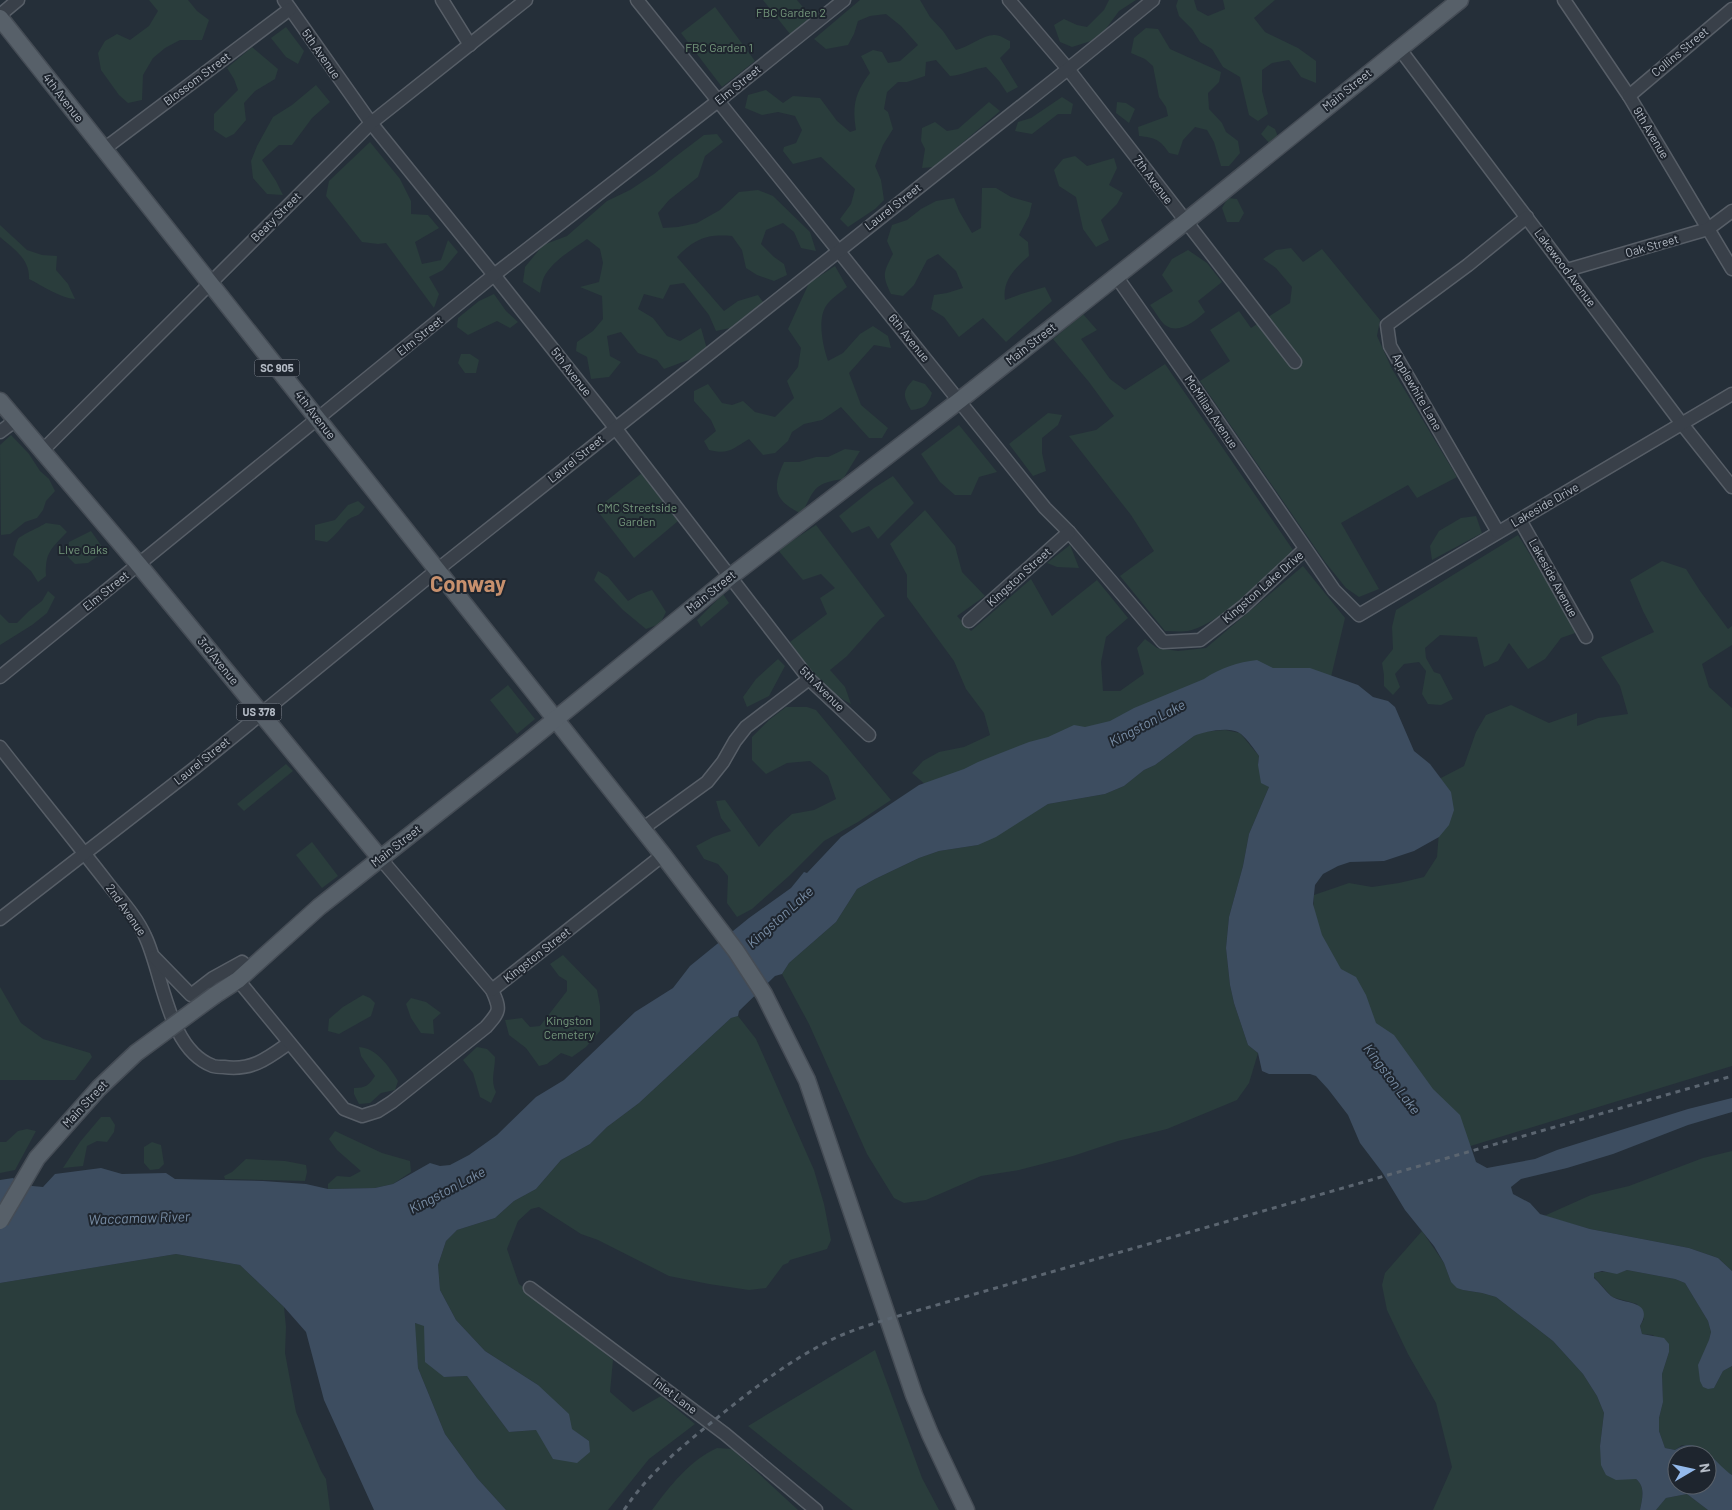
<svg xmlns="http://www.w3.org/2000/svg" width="1732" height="1510" font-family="Barlow,sans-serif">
	<rect width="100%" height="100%" fill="#252f39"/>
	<g fill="#2a3d3c">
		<path d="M149 0H188L197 11 209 20 202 40H180L165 48 153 58 143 75 142 100 128 103 119 95 101 70 98 53 105 41 117 34 130 40 149 26 158 11Z"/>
		<path d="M763 0H797L811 17 790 34Z"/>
		<path d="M860 0H920L930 17 943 31 956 50C969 47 984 34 995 35 1000 35 1005 39 1010 41V48L1000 58 1018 87 1007 93 999 81 986 67C973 69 963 75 950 76L936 60 926 62 925 76 907 82H898L887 92 884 109 888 112 893 129 883 145 875 166 881 180 884 200 875 209 848 227 840 219 851 204 855 189 821 157 793 164 783 151 784 147 796 143 802 130 795 116 778 112 762 115 745 108 748 95 766 90 783 103 793 96 820 98 837 121 850 132 856 130C852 105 855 93 870 73L861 56 873 50 882 52 888 63 900 61 918 45 901 26 886 14 870 16 858 21 854 34 848 45 826 49 814 39Z"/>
		<path d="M1109 0H1136L1119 11 1105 30 1091 41 1072 47 1060 42 1054 25 1064 19 1077 25 1087 27 1104 10Z"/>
		<path d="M1178 0H1194L1197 10 1208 16 1225 9 1223 0H1275L1254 18 1265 32 1298 48 1316 61V83L1301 77 1289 60 1272 63 1262 70V91L1268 114 1258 121 1249 115 1240 77 1223 67 1212 49 1200 42 1192 29 1179 16 1176 6Z"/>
		<path d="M715 7 755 61 722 87 681 33Z"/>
		<path d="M286 27 304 51 298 64 286 57 271 38Z"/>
		<path d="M1146 28 1158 29 1170 49 1221 72 1219 82 1208 93 1209 109 1222 123 1226 132 1238 141 1240 153 1229 166H1221L1214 142 1207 130 1195 127 1183 140 1178 155 1169 153C1160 139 1155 138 1139 136L1138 127 1168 116 1166 107 1159 97 1153 66 1145 59 1131 53 1134 38Z"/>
		<path d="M252 47 278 69 275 79 255 91 244 103 246 120 234 134 226 138 214 130V114L238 90 234 79 227 68Z"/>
		<path d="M316 85 330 102 312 118 292 145H279L262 160 276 181 283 195 267 194 253 178 251 161 257 146 273 117 292 105Z"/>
		<path d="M1062 97 1073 104 1071 114H1058L1032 134 1015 131 1018 122 1031 118Z"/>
		<path d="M989 102 1000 111 934 167 922 168 925 149 921 141 922 128 935 122 947 131 958 129Z"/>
		<path d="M1117 102 1126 103 1135 109 1129 123 1116 113Z"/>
		<path d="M1268 125 1275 129 1278 137 1270 144 1261 134Z"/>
		<path d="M717 134 723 142 705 156 698 177 669 200 658 213 663 228 678 227 697 223 720 210 739 192 758 190 773 196 810 232 816 251 801 248 794 232 783 223 766 230 761 244 774 257 784 264 787 275 774 281 757 275 746 268 742 250 732 236C706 234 695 239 677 257L724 311 738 301 758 295 763 302 730 328 716 331 709 315 684 283 670 285 663 299 644 294 638 309 653 318 667 336 680 341 701 328 707 349 691 359 664 369 657 360 638 353 621 332 607 336 610 356 621 362 609 377 591 379 587 357 576 351 577 342 593 331 603 319 602 296 580 287 599 282 603 263 600 249 587 239C573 249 552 261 544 277 542 281 541 288 540 293L523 282 525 267 543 245 567 236 607 201 630 190 654 174 675 157 704 135Z"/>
		<path d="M370 142 400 179 411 201V214L428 215 439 228 415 242 422 264 441 260 448 240 458 252 443 270 429 277 439 294 434 308 386 243 378 244 362 242 326 196 329 181Z"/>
		<path d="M1075 156 1087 166 1114 158 1117 168 1109 185 1123 193 1117 204 1101 220 1109 240 1096 247 1083 229 1076 197 1059 186 1054 170 1063 159Z"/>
		<path d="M982 188H996L1011 197 1032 203 1029 216 1019 235 1028 242 1029 256C1015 268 1002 281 1005 300L1021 294 1045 287 1052 301 1006 342 983 318 959 337 944 317 931 309 934 295 947 293 963 288 956 271 938 254 927 260 914 285 903 296 891 294C882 275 883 273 893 254L887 241 892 225 907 220 921 209 936 201 954 198 959 211 972 233 981 228Z"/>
		<path d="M1228 198 1237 199 1244 213 1239 222H1227L1222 208Z"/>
		<path d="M0 225 27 250 42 255 57 256 56 270 68 284 75 299C60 298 43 286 29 279 30 259 14 249 0 237Z"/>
		<path d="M1291 248 1303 262 1322 249 1380 320 1377 336 1392 369 1457 477 1417 498 1408 485 1341 523 1379 589 1359 597 1346 588 1325 562 1200 381 1230 361 1210 330 1239 311 1251 328 1290 303 1292 287 1276 268 1263 259 1276 250Z"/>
		<path d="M1188 250 1207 263 1222 282 1198 301 1205 312C1195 321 1179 335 1165 325 1160 321 1155 311 1150 305L1173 291 1162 275 1172 259Z"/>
		<path d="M835 266 847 287C840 293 830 299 826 306 817 320 823 347 828 361L843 353 860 334 873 326 888 336 891 348 874 345 849 373 861 405 888 428 882 438H869L841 407 822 420 804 424 792 432 788 441 775 453 763 455 749 439C732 449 729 455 709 450L704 441 716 431 711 420 694 401V391L708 384 722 403 732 405 743 401 755 412 775 417 794 398 787 381 798 367 801 348 788 329 809 283Z"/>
		<path d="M494 294 506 311 518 322 510 328 497 321 468 335 457 327 458 318 479 301Z"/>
		<path d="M1083 314 1097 330 1081 339 1110 379 1125 390 1165 364 1293 550C1269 573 1220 625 1188 631 1181 632 1173 631 1165 631L1120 576 1154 551 1131 515 1069 436 1096 430 1114 416 1089 382 1053 339Z"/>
		<path d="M461 354H470L479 360 476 373H465L458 363Z"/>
		<path d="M913 380 925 384 932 393C928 405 924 409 911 410 903 396 902 392 913 380Z"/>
		<path d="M1048 413 1062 415 1058 425 1042 438V453L1046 471 1033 476 1009 444Z"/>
		<path d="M959 425 997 472 979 477 971 495H955L940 482 921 454Z"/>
		<path d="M11 435 29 454 40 471 49 479 55 491 46 501 43 510 37 518 25 522 10 534 1 535 0 445Z"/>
		<path d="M845 449 860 451 843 479C814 483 814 489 802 514 775 501 771 490 784 462H799L816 457H828Z"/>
		<path d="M642 473 678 521 634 558 596 509Z"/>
		<path d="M893 476 914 503 878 539 869 526 852 533 839 516 874 488Z"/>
		<path d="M358 501 365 507C358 519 354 514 347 521 340 529 335 536 327 542L315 540V525L335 520 348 505Z"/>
		<path d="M925 510 955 546 962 572 985 596 957 616 971 631 1031 579 1052 616 1097 580 1128 618 1106 637 1101 662 1103 691H1120L1144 674 1137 648 1145 639 1157 648 1178 651 1206 648 1303 566 1345 618 1330 681 927 786 912 773 923 761 939 752 964 747 990 735 984 713 966 689 954 661 907 597V575L890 544Z"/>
		<path d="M1476 516 1482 533 1432 560 1430 546 1439 531 1461 518Z"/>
		<path d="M46 523 60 525 67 532C51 549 45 552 46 576L38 582 31 571 13 555C15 550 15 544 18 539 21 535 40 527 46 523Z"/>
		<path d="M816 525 885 616 880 619 847 656 830 670 845 687 851 704C821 688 809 669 790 642L827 614 820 598 835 588 821 574 803 580 778 550Z"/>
		<path d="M91 531 105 551 88 563 75 564 66 555 69 542Z"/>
		<path d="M1518 535 1578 632 1561 638 1545 659 1528 669 1509 643 1498 661 1484 667 1477 637 1440 635 1425 648 1426 658 1434 672 1440 674 1453 699 1441 705 1428 704 1422 694 1426 671 1419 662 1404 664 1395 674 1400 687 1393 695 1384 686V675L1382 663 1393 649 1392 627 1396 610Z"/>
		<path d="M1070 545 1079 568 1057 567 1047 563Z"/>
		<path d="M1662 561 1686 569 1700 591 1728 629 1732 626V645L1702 664 1709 687 1732 708V1066L1464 1148 1418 1090 1312 927 1314 895 1349 883 1372 887 1399 883 1424 877 1437 857 1440 819 1439 779 1464 766 1476 732 1486 715 1511 705 1549 723 1577 713V726L1598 718 1628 714 1620 686 1601 657 1654 632 1643 611 1630 580Z"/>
		<path d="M598 571 608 577 628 601 638 595 652 590 666 612 660 624 646 629 623 610 594 580Z"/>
		<path d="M48 591 55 597 47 613 32 625 0 645V614L9 623H17L29 611 42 601Z"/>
		<path d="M723 594 729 603 701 627 697 620Z"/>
		<path d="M778 659 785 666 769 696 747 707 743 697 756 679Z"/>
		<path d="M508 685 535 719 517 734 490 700Z"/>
		<path d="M786 707H807L816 710 891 800 858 822 824 841 789 876 752 909 737 917 727 903 728 876 718 864 704 859 696 846 713 837 731 831 721 818 716 801 725 800 759 847 774 830 792 814 814 810 836 799 828 776 810 761 787 763 766 774 752 760V737L769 720Z"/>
		<path d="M1225 730 1240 733 1259 756 1258 765 1269 787 1249 834 1243 866 1229 917 1226 948 1230 985 1234 1003 1248 1045 1258 1053 1249 1083 1237 1100 1167 1129 1118 1141 1073 1156 1019 1170 981 1176 926 1200 904 1203 894 1198 867 1154 809 1024 782 974 789 963 836 922 857 889 875 879 919 858 939 851 978 845 1048 804 1105 794 1124 786 1144 770 1155 765 1194 736 1201 732Z"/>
		<path d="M286 764 293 771 244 811 237 804Z"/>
		<path d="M312 842 338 876 322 888 296 855Z"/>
		<path d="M563 955 597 990 600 1006V1031L586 1047 572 1057 561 1053 547 1064 539 1066 526 1048 509 1035 505 1020 522 1018 530 1027 540 1026 567 991V981L559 976 550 964Z"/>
		<path d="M0 987 21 1023 43 1039 90 1053 92 1057 75 1080H0Z"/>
		<path d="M363 995 370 998 375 1003 371 1016 339 1034 328 1031 329 1019 343 1007Z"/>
		<path d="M411 998 426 1002 441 1013 433 1020 434 1034 421 1033 411 1018 406 1004Z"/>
		<path d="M738 1016 756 1039 814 1170 824 1204 831 1240 827 1249 790 1260 788 1263 783 1265 766 1288 749 1290 709 1284 669 1276 598 1240 581 1234 539 1207 531 1209 518 1221 507 1249 519 1284 613 1360 610 1392 633 1412 661 1396 695 1424 649 1459 608 1510H506L477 1478 445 1434 418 1368 414 1323 424 1325 444 1377 467 1376 509 1432 536 1430 589 1441 571 1429 538 1385 485 1351 456 1320 440 1290 438 1265 446 1241 457 1230 495 1218 514 1201 536 1189 561 1160 590 1144 607 1127 639 1103 731 1018Z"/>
		<path d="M359 1047C377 1048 389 1067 398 1081L395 1090 381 1093 370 1103 359 1104 354 1094V1088C366 1088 369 1085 375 1076L361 1056Z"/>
		<path d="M477 1047 487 1049 495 1057C495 1071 490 1080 496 1092L491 1103 480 1097 473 1073 463 1060Z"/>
		<path d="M101 1117H110L115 1125 114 1132 107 1142 97 1141 87 1146 83 1166 63 1168 80 1142Z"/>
		<path d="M27 1129 36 1131 15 1170 0 1173V1142H6L18 1131Z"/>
		<path d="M335 1131 382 1153 410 1161 411 1172 393 1184 375 1188 328 1189V1184L337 1176 350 1177 361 1171 337 1150 329 1139Z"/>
		<path d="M152 1142 161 1145 164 1164 159 1169 150 1170 144 1163V1147Z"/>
		<path d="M1732 1151V1271L1718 1258 1689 1248 1590 1229 1544 1216 1591 1195 1629 1186 1703 1158Z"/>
		<path d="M246 1159 285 1161 306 1165 307 1172 305 1181 225 1179 224 1176 232 1172Z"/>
		<path d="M1422 1231 1444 1263 1451 1282 1463 1290 1482 1293 1496 1297 1553 1341 1583 1374 1597 1396 1604 1413 1600 1446 1616 1479H1636C1646 1487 1642 1499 1640 1510H1433L1452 1467 1436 1403 1408 1354 1387 1310 1382 1285 1385 1273Z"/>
		<path d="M176 1254 240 1265 284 1307 286 1327 285 1353 296 1412 321 1471 326 1479 330 1510H0V1283Z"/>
		<path d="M1627 1270 1675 1279 1685 1283 1708 1321 1711 1332 1709 1340 1714 1388 1723 1371 1732 1366V1475L1723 1470 1706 1451 1682 1445 1675 1450 1665 1448 1659 1431V1418L1663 1402 1662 1374 1669 1352 1653 1335 1642 1334 1640 1326 1644 1319 1637 1304 1612 1297 1594 1277V1273C1608 1270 1613 1276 1627 1270Z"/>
		<path d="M875 1350 922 1478 939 1510H853L748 1426Z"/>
		<path d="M717 1448 732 1449 798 1510H652C669 1487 690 1460 717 1448Z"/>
		<path d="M1687 1494 1708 1510H1656L1666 1498Z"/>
	</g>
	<path fill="#3d4d60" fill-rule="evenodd" d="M1257 660 1273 668H1310L1358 685 1373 697 1388 701 1395 707 1414 751 1430 764 1451 792 1454 810 1449 825 1439 837 1414 851 1384 861 1350 862 1338 866 1323 874 1315 885 1313 904 1322 935 1341 969 1356 977 1366 995 1376 1023 1394 1035 1433 1089 1460 1115 1476 1162 1487 1168 1535 1159 1557 1150 1688 1109 1732 1098V1112L1688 1125 1613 1154 1567 1168 1521 1179 1511 1187 1513 1194 1530 1203 1540 1214 1590 1229 1689 1248 1718 1258 1732 1271V1366L1723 1371 1714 1388 1708 1389 1703 1387 1700 1381 1698 1365 1709 1340 1711 1332 1708 1321 1685 1283 1675 1279 1627 1270 1617 1274 1602 1271 1594 1273V1278C1600 1283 1605 1291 1611 1296 1623 1305 1655 1299 1640 1326L1642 1334 1664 1338 1669 1344V1352L1662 1374 1663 1402 1659 1418V1431L1665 1448 1675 1450C1700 1433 1714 1463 1732 1475V1510H1708L1687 1494 1666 1498 1656 1510H1640C1642 1499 1646 1487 1636 1479L1616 1480 1606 1475 1601 1465 1600 1446 1604 1413 1597 1396 1583 1374 1553 1341 1496 1297 1482 1293 1463 1290 1457 1288 1451 1282 1444 1263 1434 1246 1405 1210 1382 1172 1360 1143 1348 1115 1328 1089 1316 1076 1310 1074H1269L1262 1071 1258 1053 1248 1045 1234 1003 1230 985 1226 948 1229 917 1243 866 1249 834 1269 787 1261 783 1258 765 1259 756C1254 749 1248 740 1241 734 1231 726 1205 731 1194 736L1155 765 1144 770 1124 786 1105 794 1048 804 996 837 978 845 939 851 919 858 875 879 857 889 836 922 789 963 782 974 775 976 739 1011 738 1016 731 1018 639 1103 607 1127 590 1144 561 1160 536 1189 514 1201 495 1218 457 1230 446 1241 438 1265 440 1290 456 1320 485 1351 538 1385 569 1414 572 1429 589 1441 590 1452 577 1463 553 1459 536 1430 509 1432 467 1376 444 1377 425 1362 424 1326 415 1323 418 1368 445 1434 477 1478 506 1510H374L324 1400 306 1332 284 1307 240 1265 176 1254 0 1283V1180L13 1178 22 1185 43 1187 55 1174 101 1168 122 1174 166 1173 175 1179 263 1181 306 1184 328 1189 375 1188 393 1184 430 1163 440 1166 450 1165 469 1155 497 1135 536 1097 564 1080 635 1012 673 988 690 966 749 918 791 888 804 872 807 873 841 837 919 785 964 769 978 762 1029 742 1048 737 1074 725 1085 727 1110 721 1134 708 1204 679C1220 668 1238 662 1257 660ZM1677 1455H1707V1485H1677Z"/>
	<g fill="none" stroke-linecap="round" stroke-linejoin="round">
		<defs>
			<g id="minor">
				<path d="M284 0 371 123 494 275 606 416 809 679 869 735"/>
				<path d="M442 0 470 45"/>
				<path d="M637 0 1045 508 1069 532 1163 642 1200 640 1244 606 1305 549"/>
				<path d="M1009 0 1068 69 1295 362"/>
				<path d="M1564 0 1629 96 1732 269"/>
				<path d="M0 15 18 0"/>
				<path d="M1399 48 1682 424 1732 487"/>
				<path d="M1629 96 1732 9"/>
				<path d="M104 149 290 9"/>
				<path d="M1567 270 1708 229 1732 211"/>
				<path d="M1116 276 1188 378 1334 590 1359 615 1732 394"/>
				<path d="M0 432 16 420"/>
				<path d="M42 451 371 123 526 0"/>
				<path d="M1520 520 1586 637"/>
				<path d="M1498 532 1390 346 1387 325 1468 265 1527 217"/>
				<path d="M969 621 1069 532"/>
				<path d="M0 677 494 275 718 101 844 0"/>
				<path d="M0 747C35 792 71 836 106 881 119 898 136 916 145 936 163 973 167 1049 213 1066 216 1067 221 1067 224 1067 252 1071 268 1058 289 1043"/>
				<path d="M642 829 707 782 723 762 735 741 746 727 809 679"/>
				<path d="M0 919 196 767 437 570 1068 69 1153 0"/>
				<path d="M154 957 191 995 213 978 242 962 250 969"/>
				<path d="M238 980 344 1109 362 1116 378 1111 392 1102 486 1027C500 1011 501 1010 492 990L380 858"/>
				<path d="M492 990 663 855"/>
				<path d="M530 1288 725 1434 816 1510"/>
			</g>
			<g id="major">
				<path d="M0 18 663 855 736 951 764 994 807 1080 914 1395 930 1434 966 1510"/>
				<path d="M0 401 139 565 380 858"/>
				<path d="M215 995 238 980 319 907 519 749 730 577 960 400 1185 222 1460 0"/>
			</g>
		</defs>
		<use href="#minor" stroke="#575e67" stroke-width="15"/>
		<use href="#major" stroke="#454c55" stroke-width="19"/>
		<use href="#minor" stroke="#394049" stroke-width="12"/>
		<use href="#major" stroke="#576069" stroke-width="16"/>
		<path stroke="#5b6570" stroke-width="3" stroke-dasharray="5 5" stroke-linecap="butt" d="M624 1510C648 1474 679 1449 712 1422 749 1392 788 1361 831 1340 849 1331 869 1325 888 1319L1732 1076"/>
		<defs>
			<path id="major-bridge" d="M0 1221 37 1158 99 1088 136 1053 215 995"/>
		</defs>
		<use href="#major-bridge" stroke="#454c55" stroke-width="19" stroke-linecap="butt"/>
		<use href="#major-bridge" stroke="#576069" stroke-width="16"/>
	</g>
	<g text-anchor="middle" stroke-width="4" stroke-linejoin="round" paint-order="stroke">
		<g fill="#1e252e" stroke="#878e98" stroke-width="1">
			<rect x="254.5" y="359.5" width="45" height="17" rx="4"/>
			<rect x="236.5" y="703.5" width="45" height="17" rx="4"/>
		</g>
		<g font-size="11" font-weight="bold" fill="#b4bbc5">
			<text x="277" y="372">SC 905</text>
			<text x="259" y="716">US 378</text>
		</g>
		<g font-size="12" fill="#75987c" stroke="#1e252e">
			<text x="791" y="17">FBC Garden 2</text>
			<text x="719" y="52">FBC Garden 1</text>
			<text x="637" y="512">CMC Streetside<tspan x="637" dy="14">Garden</tspan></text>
			<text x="83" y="554">LIve Oaks</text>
			<text x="569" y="1025">Kingston<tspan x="569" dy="14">Cemetery</tspan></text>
		</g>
		<g font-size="12" fill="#b4bbc5" stroke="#1e252e">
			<text transform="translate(1680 52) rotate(-40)" y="4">Collins Street</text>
			<text transform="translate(321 54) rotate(55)" y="4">5th Avenue</text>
			<text transform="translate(197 79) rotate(-37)" y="4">Blossom Street</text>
			<text transform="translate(738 85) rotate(-39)" y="4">Elm Street</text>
			<text transform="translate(1347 90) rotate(-39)" y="4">Main Street</text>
			<text transform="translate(63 98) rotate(52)" y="4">4th Avenue</text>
			<text transform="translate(1651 133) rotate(59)" y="4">9th Avenue</text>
			<text transform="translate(1153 180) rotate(53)" y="4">7th Avenue</text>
			<text transform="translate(893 207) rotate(-38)" y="4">Laurel Street</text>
			<text transform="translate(276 217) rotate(-45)" y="4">Beaty Street</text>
			<text transform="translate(1652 246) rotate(-16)" y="4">Oak Street</text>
			<text transform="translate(1565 268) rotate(53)" y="4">Lakewood Avenue</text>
			<text transform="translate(420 336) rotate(-39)" y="4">Elm Street</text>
			<text transform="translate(909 338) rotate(51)" y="4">6th Avenue</text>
			<text transform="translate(1031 344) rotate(-38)" y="4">Main Street</text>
			<text transform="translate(571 372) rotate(52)" y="4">5th Avenue</text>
			<text transform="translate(1417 392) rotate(60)" y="4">Applewhite Lane</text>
			<text transform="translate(1211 412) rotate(56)" y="4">McMillan Avenue</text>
			<text transform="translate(315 415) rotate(52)" y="4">4th Avenue</text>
			<text transform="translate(576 459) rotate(-39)" y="4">Laurel Street</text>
			<text transform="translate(1545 505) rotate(-30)" y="4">Lakeside Drive</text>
			<text transform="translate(1019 577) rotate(-42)" y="4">Kingston Street</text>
			<text transform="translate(1553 578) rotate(61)" y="4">Lakeside Avenue</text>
			<text transform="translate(1263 587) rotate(-41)" y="4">Kingston Lake Drive</text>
			<text transform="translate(106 591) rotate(-39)" y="4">Elm Street</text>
			<text transform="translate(711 592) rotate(-39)" y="4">Main Street</text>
			<text transform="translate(218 661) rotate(51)" y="4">3rd Avenue</text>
			<text transform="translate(822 689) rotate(45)" y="4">5th Avenue</text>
			<text transform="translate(202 761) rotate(-39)" y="4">Laurel Street</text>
			<text transform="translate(396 846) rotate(-38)" y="4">Main Street</text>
			<text transform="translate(126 910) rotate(55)" y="4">2nd Avenue</text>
			<text transform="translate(537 955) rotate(-38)" y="4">Kingston Street</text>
			<text transform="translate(85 1104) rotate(-47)" y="4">Main Street</text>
			<text transform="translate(675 1396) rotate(37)" y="4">Inlet Lane</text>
		</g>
		<g font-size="14" font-style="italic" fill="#788da5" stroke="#1e252e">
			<text transform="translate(1147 723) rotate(-28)" y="5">Kingston Lake</text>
			<text transform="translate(780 917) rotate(-42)" y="5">Kingston Lake</text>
			<text transform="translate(1392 1079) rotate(53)" y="5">Kingston Lake</text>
			<text transform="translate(447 1190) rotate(-28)" y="5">Kingston Lake</text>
			<text transform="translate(139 1218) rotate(-2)" y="5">Waccamaw River</text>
		</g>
		<g font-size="22" font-weight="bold" fill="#c7906d" stroke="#1e252e">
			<text x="468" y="592">Conway</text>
		</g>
	</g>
	<g transform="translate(1692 1470) rotate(81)"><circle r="24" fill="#1e252e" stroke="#5a616a"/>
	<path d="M0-4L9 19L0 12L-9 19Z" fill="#93b9eb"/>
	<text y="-8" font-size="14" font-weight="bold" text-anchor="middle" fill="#b4bbc5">N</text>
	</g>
</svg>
